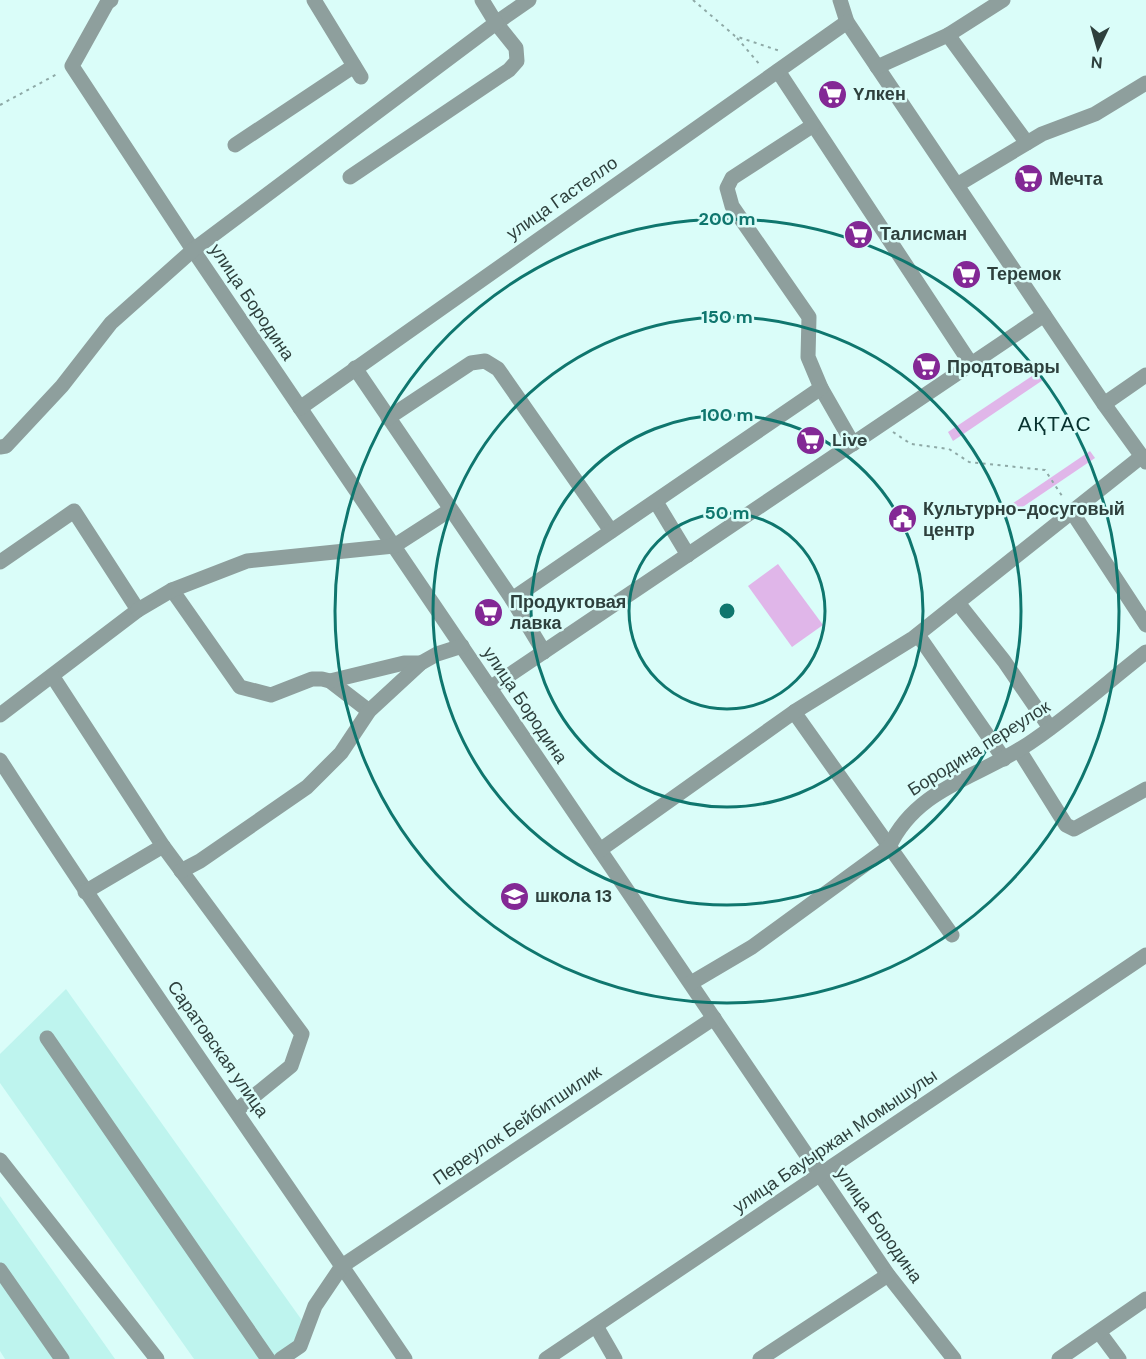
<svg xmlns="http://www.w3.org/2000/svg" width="1146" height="1359" font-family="'DM Sans',sans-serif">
	<rect width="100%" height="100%" fill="#dafdf9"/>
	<g fill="#bef4ee">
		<path d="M66 989 311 1333 269 1359H194L0 1083V1054Z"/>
		<path d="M0 1196 115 1359H5L0 1351Z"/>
	</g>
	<g fill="#e0b6e9">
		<path d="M1038 372 1043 380 953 441 948 432Z"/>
		<path d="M1090 451 1095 458 1005 519 1000 512Z"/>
		<path d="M778 564 823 625 792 647 748 586Z"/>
	</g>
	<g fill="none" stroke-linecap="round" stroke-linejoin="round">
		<g stroke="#8ea9a6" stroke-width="2" stroke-dasharray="3 4.5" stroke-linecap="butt">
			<path d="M693 0 735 36 780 51"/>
			<path d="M737 38 761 66"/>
			<path d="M0 105 59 73"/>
			<path d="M893 432 911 444 949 449 969 462 1045 470 1064 499"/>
		</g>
		<g stroke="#8e9f9d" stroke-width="15">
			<path d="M111 0 107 3 72 66 193 250 888 1275 954 1359"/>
			<path d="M314 0 361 77"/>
			<path d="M840 0 847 22 1104 404 1146 462"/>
			<path d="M948 35 1027 143"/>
			<path d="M877 67 948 35 1003 0"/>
			<path d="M778 71 971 364"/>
			<path d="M235 145 354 66"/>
			<path d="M350 177 509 70 517 61 516 48 496 23 529 0"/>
			<path d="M957 185 1042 134 1095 114 1146 83"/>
			<path d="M355 368 512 599 544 652"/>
			<path d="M821 388 853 444"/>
			<path d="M1104 404 1146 375"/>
			<path d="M300 408 847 22"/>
			<path d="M388 418 471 363 485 361 498 369 611 531"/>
			<path d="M0 447 6 446 62 386 111 323 193 250 496 23 482 0"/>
			<path d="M656 502 688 555"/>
			<path d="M1072 512 1146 625"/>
			<path d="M0 562 74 511 138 610 0 715"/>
			<path d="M172 590 240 687 271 695 312 679H322L330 681 369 711"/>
			<path d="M512 599 821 388 808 357 809 317 732 206 727 188 732 178 812 126"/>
			<path d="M958 603 1004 661 1050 728"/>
			<path d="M138 610 172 590 247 561 394 546 450 510"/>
			<path d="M918 635 1004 759"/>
			<path d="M53 677 163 846 302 1034 291 1066 237 1110"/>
			<path d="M330 681 404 663H421"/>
			<path d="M490 688 1044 315"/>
			<path d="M794 712 952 935"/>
			<path d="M1019 750 1066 825 1074 829 1146 789"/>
			<path d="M0 760C130 962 270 1159 405 1359"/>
			<path d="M600 850 794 712 912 639 1142 456"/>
			<path d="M181 871 200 861 307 787 341 753 369 711 421 663 437 654 462 646"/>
			<path d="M85 892 163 846"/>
			<path d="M691 983 752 947 889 847C918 785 983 777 1034 740 1073 713 1109 681 1146 652"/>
			<path d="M47 1038 268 1359"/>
			<path d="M0 1160 157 1359"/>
			<path d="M0 1270 62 1359"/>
			<path d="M596 1326 615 1359"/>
			<path d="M1099 1332 1119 1359"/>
			<path d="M281 1359 300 1346 315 1306 342 1266 714 1018"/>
			<path d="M546 1359 1146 955"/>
			<path d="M760 1359 888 1275"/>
			<path d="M1059 1359 1146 1299"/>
		</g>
	</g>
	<g fill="none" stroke="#0f766e" stroke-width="3">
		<circle cx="727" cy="611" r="98"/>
		<circle cx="727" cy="611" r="196"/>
		<circle cx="727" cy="611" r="294"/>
		<circle cx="727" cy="611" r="392"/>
	</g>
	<defs>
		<symbol id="supermarket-disc" viewBox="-11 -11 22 22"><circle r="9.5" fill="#832895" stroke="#dafdf9"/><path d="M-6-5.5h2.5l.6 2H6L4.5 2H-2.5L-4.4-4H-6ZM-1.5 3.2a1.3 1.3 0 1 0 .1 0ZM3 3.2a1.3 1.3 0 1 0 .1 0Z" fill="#fff"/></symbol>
		<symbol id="civic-disc" viewBox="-11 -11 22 22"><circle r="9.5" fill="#832895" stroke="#dafdf9"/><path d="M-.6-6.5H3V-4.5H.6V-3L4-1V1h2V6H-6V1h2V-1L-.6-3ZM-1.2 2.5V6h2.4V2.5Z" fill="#fff"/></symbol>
		<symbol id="school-disc" viewBox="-11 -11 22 22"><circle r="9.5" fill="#832895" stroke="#dafdf9"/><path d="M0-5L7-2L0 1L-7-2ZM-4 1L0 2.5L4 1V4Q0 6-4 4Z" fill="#fff"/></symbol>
	</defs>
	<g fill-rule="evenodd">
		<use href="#supermarket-disc" x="816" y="78" width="33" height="33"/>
		<use href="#supermarket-disc" x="1012" y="162" width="33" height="33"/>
		<use href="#supermarket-disc" x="842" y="218" width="33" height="33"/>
		<use href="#supermarket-disc" x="950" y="258" width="33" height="33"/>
		<use href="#supermarket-disc" x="910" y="350" width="33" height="33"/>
		<use href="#supermarket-disc" x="794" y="424" width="33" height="33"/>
		<use href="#civic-disc" x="886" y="502" width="33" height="33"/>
		<use href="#supermarket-disc" x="472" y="596" width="33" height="33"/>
		<use href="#school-disc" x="498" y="880" width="33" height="33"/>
	</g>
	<g text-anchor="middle" stroke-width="5" stroke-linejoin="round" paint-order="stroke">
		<g font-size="18" font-weight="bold" fill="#2e403d" stroke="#dafdf9" text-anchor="start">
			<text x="853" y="100">Yлкен</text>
			<text x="1049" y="185">Мечта</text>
			<text x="880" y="240">Талисман</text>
			<text x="987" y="280">Теремок</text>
			<text x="947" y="373">Продтовары</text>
			<text x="832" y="446">Live</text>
			<text x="923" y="515">Культурно-досуговый<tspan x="923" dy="21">центр</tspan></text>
			<text x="510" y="608">Продуктовая<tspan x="510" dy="21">лавка</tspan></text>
			<text x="535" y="902">школа 13</text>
		</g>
		<g font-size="18" fill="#2e403d" stroke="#dafdf9">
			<text transform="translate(562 198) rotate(-35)" y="6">улица Гастелло</text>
			<text transform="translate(252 302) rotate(56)" y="6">улица Бородина</text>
			<text transform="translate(525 705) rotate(56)" y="6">улица Бородина</text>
			<text transform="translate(979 748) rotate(-32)" y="6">Бородина переулок</text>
			<text transform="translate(218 1049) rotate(55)" y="6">Саратовская улица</text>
			<text transform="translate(517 1125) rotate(-34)" y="6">Переулок Бейбитшилик</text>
			<text transform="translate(835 1141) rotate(-34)" y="6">улица Бауыржан Момышулы</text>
			<text transform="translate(879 1225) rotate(55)" y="6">улица Бородина</text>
		</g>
		<g font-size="21" letter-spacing="1.5" fill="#083330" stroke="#dafdf9">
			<text x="1055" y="431">АҚТАС</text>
		</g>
	</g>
	<circle cx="727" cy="611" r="9" fill="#0f766e" stroke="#dafdf9" stroke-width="3"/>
	<g font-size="18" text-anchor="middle" font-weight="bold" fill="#0f766e" stroke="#dafdf9" stroke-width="5" stroke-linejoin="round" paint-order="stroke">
		<text x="727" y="225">200 m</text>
		<text x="727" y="323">150 m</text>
		<text x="727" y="421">100 m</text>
		<text x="727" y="519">50 m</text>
	</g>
	<g transform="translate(1098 48) rotate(185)" stroke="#dafdf9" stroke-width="4.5" paint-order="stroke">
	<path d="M0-4.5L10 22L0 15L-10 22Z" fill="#2e403d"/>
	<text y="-9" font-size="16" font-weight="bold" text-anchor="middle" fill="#2e403d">N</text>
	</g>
</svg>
